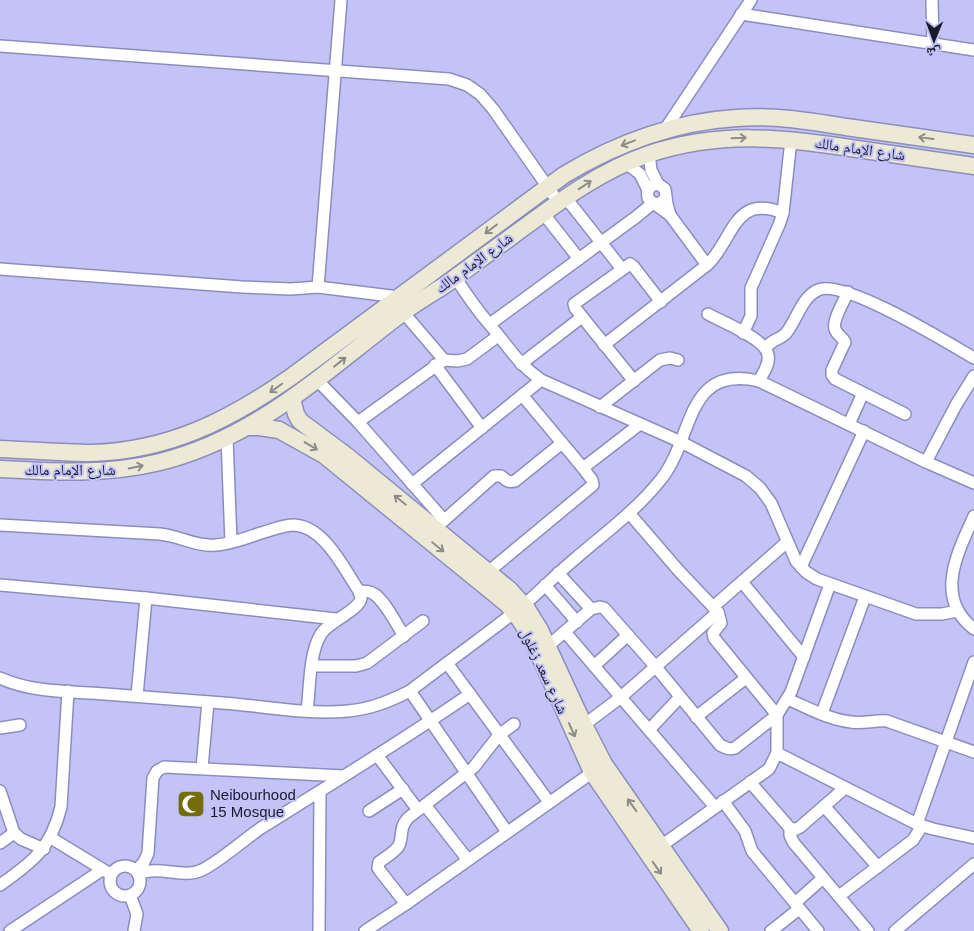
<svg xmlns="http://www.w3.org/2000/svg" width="974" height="931" font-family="Helvetica,'Noto Naskh Arabic',sans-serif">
	<rect width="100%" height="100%" fill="#c3c3f7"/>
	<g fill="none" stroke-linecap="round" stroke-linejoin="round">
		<defs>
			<g id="street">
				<path d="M932 0 933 44"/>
				<path d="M741 14 974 50"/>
				<path d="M0 46 449 79 467 85 480 94 493 109 559 203"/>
				<path d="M664 131 751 0"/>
				<path d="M649 154 651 170 658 184"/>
				<path d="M626 163 640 174 648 190"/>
				<path d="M566 198 622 269"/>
				<path d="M666 198 659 204 653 203 648 198C646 190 650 185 658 184L665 189 667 204 670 215"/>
				<path d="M655 204 670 215 707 265"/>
				<path d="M543 213 579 259"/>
				<path d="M0 269 242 287 291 289 318 287 341 0"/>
				<path d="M455 277C466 294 477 310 490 325 509 347 516 362 541 380L681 442 746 476 760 488 771 503 796 561 806 572 817 579 916 614H942L957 611"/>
				<path d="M318 287 399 297"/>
				<path d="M848 292C844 301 832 321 835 329 837 335 842 337 845 342L832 370V375L835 379 905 414"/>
				<path d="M403 312 444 360"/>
				<path d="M708 314C722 322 766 339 768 355 770 364 763 373 759 381"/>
				<path d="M490 324 636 217 653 203"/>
				<path d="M743 333 751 316V288L779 225 783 213 791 140"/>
				<path d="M604 345 707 265C734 240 733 193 783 213"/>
				<path d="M766 348C771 339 781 340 787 332 797 319 802 297 818 290 843 278 948 343 974 358"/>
				<path d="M521 364 582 317"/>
				<path d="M435 365 482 428"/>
				<path d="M317 380 358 422 444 520"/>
				<path d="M634 381 575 308 574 304 630 264 634 267 661 302"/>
				<path d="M600 407 660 360 670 358 678 360"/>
				<path d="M358 422 444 360 457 361 467 359 498 336"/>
				<path d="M849 424 863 393"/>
				<path d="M227 438 231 542"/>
				<path d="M926 462 956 405 974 376"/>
				<path d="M583 468 640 424"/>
				<path d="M412 484 541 380"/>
				<path d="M629 513 679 571 718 612 721 623 713 633 714 638 777 715V753L769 769 661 846"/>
				<path d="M974 516C957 554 934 598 974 629"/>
				<path d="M440 524 494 476H501C506 480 508 483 515 481L562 443"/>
				<path d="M0 525 160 534C180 536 197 547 216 545 231 544 246 538 261 533 272 530 283 525 294 525 324 526 344 569 359 591 359 592 361 597 361 598 360 610 328 622 321 634 309 653 310 688 307 711"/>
				<path d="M801 567 864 431"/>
				<path d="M488 572 593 485 592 480 583 468 522 395"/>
				<path d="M558 573 591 609 600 607 604 608 655 666 720 745C726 748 729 750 735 748L777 715 791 692 830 584"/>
				<path d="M742 582 804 657"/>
				<path d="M0 585 146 598 336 619"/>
				<path d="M545 585 577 622"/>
				<path d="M359 591C365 591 370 591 374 594 385 601 397 625 404 636"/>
				<path d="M713 607 787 542"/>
				<path d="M565 632 715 807"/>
				<path d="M548 646 591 609"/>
				<path d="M447 663 549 802"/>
				<path d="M312 666H356L367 663 423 621"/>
				<path d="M594 666 628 635"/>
				<path d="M0 678C33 693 70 691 105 694 144 697 184 700 223 703 264 706 307 715 348 711 371 709 390 701 410 691 448 662 487 634 525 604 542 589 558 573 576 558 605 533 638 509 662 478 694 437 685 364 759 381L926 462 974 483"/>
				<path d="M410 691 507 832"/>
				<path d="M137 696 146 598"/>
				<path d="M787 699C807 707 829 720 851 722 863 724 875 720 887 721L974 752"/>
				<path d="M822 713 865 597"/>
				<path d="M696 717 746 678"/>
				<path d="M584 725 621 697 718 612"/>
				<path d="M0 728 20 725"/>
				<path d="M649 730 680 697"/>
				<path d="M777 753 917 824 933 829 974 838"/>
				<path d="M377 755 418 810"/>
				<path d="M202 768 208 702"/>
				<path d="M750 782 789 827 794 830 800 827 845 788"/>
				<path d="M0 791 14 833 21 839 44 849"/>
				<path d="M723 801 745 831 752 851 818 931"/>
				<path d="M425 805 468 860"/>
				<path d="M824 806 878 867"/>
				<path d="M369 811 403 789"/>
				<path d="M917 824 974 662"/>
				<path d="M790 828V835L793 842 868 931"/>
				<path d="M51 838 107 872"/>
				<path d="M0 843 14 833"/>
				<circle cx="125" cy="881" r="15"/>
				<path d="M136 871 144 862 148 853 153 778 157 771 164 767 344 776"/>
				<path d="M138 874C160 865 183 879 202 870 223 859 242 841 261 828 331 784 402 741 470 694"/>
				<path d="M0 885C33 862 51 848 61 807L68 691"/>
				<path d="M130 895 137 914 134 931"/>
				<path d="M839 896 913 840 922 826"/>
				<path d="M795 903 823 878"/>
				<path d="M406 904 380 871 378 868 379 862C385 858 393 853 398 847 404 838 398 829 408 818L474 767 499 735 514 724"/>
				<path d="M10 931 102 870"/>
				<path d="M319 931 320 792"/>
				<path d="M365 931 406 904 597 769"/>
				<path d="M771 931 799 909"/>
				<path d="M895 931 974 864"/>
			</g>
			<g id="secondary">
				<path d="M292 399 296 414 300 421 347 456 510 590 527 609 540 630 584 725 604 764 720 931"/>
				<path d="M249 427H259L279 430 324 455 507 604 520 620 532 639 592 772 701 931"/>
				<path d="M0 449C30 450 61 453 91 453 169 451 229 420 291 377L564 175C617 143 674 122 736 118 773 115 809 121 846 127 889 133 931 139 974 145"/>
				<path d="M0 469C54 472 107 475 160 462 257 438 324 372 401 314 414 304 428 296 442 287 464 272 485 255 507 240 552 207 596 172 649 154 723 130 782 138 857 149 896 155 935 160 974 166"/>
			</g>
		</defs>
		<use href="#street" stroke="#8d8dbd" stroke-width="14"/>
		<use href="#secondary" stroke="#8d8dbd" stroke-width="19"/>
		<use href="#street" stroke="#fff" stroke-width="11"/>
		<use href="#secondary" stroke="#ecead4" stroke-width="16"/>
	</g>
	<defs><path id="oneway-shaft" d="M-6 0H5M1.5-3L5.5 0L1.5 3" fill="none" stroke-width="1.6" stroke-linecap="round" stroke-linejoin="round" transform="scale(1.25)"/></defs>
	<g stroke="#8e8c89">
		<use href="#oneway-shaft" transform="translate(739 138) rotate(-2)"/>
		<use href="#oneway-shaft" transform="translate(926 138) rotate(-172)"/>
		<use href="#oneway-shaft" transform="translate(628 143) rotate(159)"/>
		<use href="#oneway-shaft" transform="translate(585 185) rotate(-33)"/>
		<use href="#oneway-shaft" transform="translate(491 229) rotate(143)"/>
		<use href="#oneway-shaft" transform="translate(340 362) rotate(-38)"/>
		<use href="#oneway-shaft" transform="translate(276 388) rotate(145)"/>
		<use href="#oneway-shaft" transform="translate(311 446) rotate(31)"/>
		<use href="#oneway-shaft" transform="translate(136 467) rotate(-11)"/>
		<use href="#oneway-shaft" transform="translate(400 500) rotate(-141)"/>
		<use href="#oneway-shaft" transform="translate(438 547) rotate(39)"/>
		<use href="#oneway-shaft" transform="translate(572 730) rotate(66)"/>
		<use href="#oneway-shaft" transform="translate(632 805) rotate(-125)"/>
		<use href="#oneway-shaft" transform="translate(657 868) rotate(55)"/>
	</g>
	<defs>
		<symbol id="mosque-square" viewBox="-11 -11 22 22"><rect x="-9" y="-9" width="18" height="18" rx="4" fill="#756d0a" stroke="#c3c3f7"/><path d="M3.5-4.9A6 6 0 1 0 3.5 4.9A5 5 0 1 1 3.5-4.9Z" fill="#fff"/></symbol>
	</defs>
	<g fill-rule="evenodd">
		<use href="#mosque-square" x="175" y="788" width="32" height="32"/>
	</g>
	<g text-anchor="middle" stroke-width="4" stroke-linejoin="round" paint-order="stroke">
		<g font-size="15" fill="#1a1a2d" stroke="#c3c3f7">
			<text transform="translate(860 149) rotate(8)" y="5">شارع الإمام مالك</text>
			<text transform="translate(474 263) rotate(-36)" y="5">شارع الإمام مالك</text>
			<text x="70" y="475">شارع الإمام مالك</text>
			<text transform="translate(544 671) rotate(65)" y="5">شارع سعد زغلول</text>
		</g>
		<g font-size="15" fill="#1a1a2d" stroke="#c3c3f7" text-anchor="start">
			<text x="210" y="800">Neibourhood<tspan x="210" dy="17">15 Mosque</tspan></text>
		</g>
	</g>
	<g transform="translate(934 40) rotate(181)" stroke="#c3c3f7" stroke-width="4" paint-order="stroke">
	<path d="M0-4L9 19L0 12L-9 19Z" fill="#1a1a2d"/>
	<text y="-8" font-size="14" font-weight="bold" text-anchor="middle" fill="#1a1a2d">ش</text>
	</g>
</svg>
